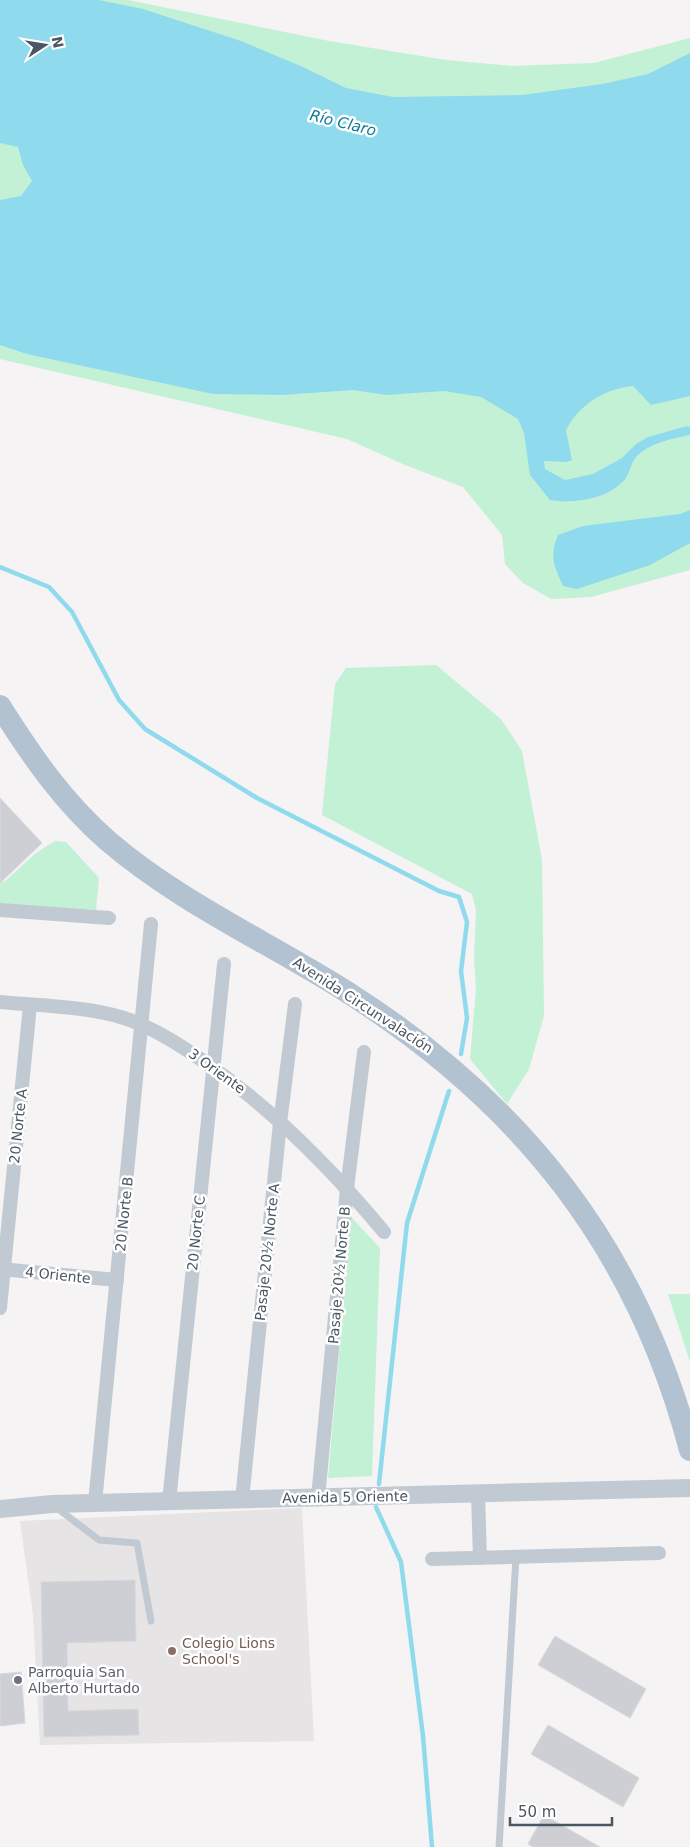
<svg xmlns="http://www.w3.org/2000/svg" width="690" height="1847" font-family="'DejaVu Sans',sans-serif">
	<rect width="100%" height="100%" fill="#f5f3f3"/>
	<path fill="#e6e4e5" d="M302 1508 314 1741 40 1745 33 1615 20 1521Z"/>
	<g fill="#c3f1d5">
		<path d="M0 0H128L329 41 446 60 512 66 594 63 690 38V570L591 597 551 599 523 583 505 564 502 535 463 487 405 465 347 439 0 359Z"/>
		<path d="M436 665 501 719 522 751 542 860 544 1016 529 1069 507 1104 470 1059 476 989 474 957 476 910 472 894 322 815 335 684 346 668Z"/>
		<path d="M55 841 66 842 99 878 96 910 0 906V879L4 882 36 853Z"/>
		<path d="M351 1217 380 1248 372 1476 328 1478Z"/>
		<path d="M668 1294H690V1362Z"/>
	</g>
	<g fill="#90daee">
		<path d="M0 0H99L143 9 241 41 303 67 346 88 393 97 522 95 602 84 648 74 690 53V396L651 405 633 386C604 389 580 404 566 430L572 460 567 462 544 461 545 469 565 480 593 474 622 458 636 444 648 437 687 426 690 427V435C674 438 647 444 636 457 631 463 630 472 626 478 610 499 574 504 550 500L530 475 524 433 518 419 481 397 444 391 386 395 353 390 282 395 213 394 27 354 0 345V200L21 196 32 181 23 165 18 147 0 143Z"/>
		<path d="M690 510V543L650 565 577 589 563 586C554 565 549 557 558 535L583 526 680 514Z"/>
	</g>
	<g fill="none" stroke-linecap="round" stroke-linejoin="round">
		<g stroke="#90daee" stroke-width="4.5">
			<path d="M0 567 49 587 72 612 119 700 145 729 257 798 439 891 459 897 467 922 461 971 467 1018 461 1054"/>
			<path d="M379 1484 407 1223 449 1091"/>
			<path d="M376 1507 401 1562 423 1736 432 1847"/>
		</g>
	</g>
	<g fill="#cdcfd5" stroke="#d7d9de">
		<path d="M0 798 42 843 0 883Z"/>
		<path d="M135 1580 136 1641 67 1643 68 1711 138 1709 139 1735 44 1737 41 1582Z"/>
		<path d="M555 1636 646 1689 630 1718 538 1665Z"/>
		<path d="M21 1672 25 1723 0 1726V1674Z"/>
		<path d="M548 1725 639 1778 623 1807 531 1754Z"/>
		<path d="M544 1815 600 1847H533L528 1844Z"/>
	</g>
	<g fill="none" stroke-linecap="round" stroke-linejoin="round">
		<g stroke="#c1cad2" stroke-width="7">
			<path d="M57 1508 99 1540 137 1543 151 1621"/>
			<path d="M499 1847 516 1557"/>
		</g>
		<g stroke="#c1cad2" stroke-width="14">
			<path d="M0 910 109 918"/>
			<path d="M0 1002C41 1006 85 1006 124 1018 152 1027 179 1044 203 1061 272 1108 331 1168 384 1232"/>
			<path d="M0 1269 117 1280"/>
			<path d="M0 1308 30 1005"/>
			<path d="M478 1494 480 1558"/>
			<path d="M318 1498 347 1189 364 1052"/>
			<path d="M242 1500 280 1123 295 1004"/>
			<path d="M169 1502 224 964"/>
			<path d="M95 1503 151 924"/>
			<path d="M432 1559 659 1553"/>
		</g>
		<path stroke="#c1cad2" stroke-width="18" d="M0 1509 52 1504 690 1488"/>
		<path stroke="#b3c2d1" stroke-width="22" d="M0 706C31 755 63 802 108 841 179 902 268 942 347 992 522 1103 637 1248 690 1450"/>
	</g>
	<circle fill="#8d6e63" stroke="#fff" stroke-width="2" cx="172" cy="1651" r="5"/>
	<circle fill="#6b7280" stroke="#fff" stroke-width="2" cx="18" cy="1680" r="5"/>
	<g text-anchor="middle" stroke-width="5" stroke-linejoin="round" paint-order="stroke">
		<g font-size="14" fill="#4a5661" stroke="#fff">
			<text transform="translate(363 1005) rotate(33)" y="5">Avenida Circunvalación</text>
			<text transform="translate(217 1071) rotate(36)" y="5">3 Oriente</text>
			<text transform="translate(18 1126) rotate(-84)" y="5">20 Norte A</text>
			<text transform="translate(124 1214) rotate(-84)" y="5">20 Norte B</text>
			<text transform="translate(196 1233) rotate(-84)" y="5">20 Norte C</text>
			<text transform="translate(267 1252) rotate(-84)" y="5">Pasaje 20½ Norte A</text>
			<text transform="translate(58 1275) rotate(6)" y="5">4 Oriente</text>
			<text transform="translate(339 1275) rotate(-85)" y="5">Pasaje 20½ Norte B</text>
			<text transform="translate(345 1497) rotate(-1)" y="5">Avenida 5 Oriente</text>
		</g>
		<g font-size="14" fill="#785e54" stroke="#fff" text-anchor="start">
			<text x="182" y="1648">Colegio Lions<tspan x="182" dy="16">School's</tspan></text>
		</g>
		<g font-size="14" fill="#5b616d" stroke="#fff" text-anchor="start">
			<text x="28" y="1677">Parroquia San<tspan x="28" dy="16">Alberto Hurtado</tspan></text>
		</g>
		<g font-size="15" font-style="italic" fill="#0c7c9b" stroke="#fff">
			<text transform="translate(343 123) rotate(14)" y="5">Río Claro</text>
		</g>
	</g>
	<g transform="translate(45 45) rotate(78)" stroke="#ffffff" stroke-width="4" paint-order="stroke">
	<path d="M0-4L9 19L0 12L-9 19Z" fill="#4a5661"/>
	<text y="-8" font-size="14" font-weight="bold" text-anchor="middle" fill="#4a5661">N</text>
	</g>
	<path d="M510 1817v8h102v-8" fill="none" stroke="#4a5661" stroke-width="2.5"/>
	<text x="518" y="1817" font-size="15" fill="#4a5661" stroke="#ffffff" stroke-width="4" paint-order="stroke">50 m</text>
</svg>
